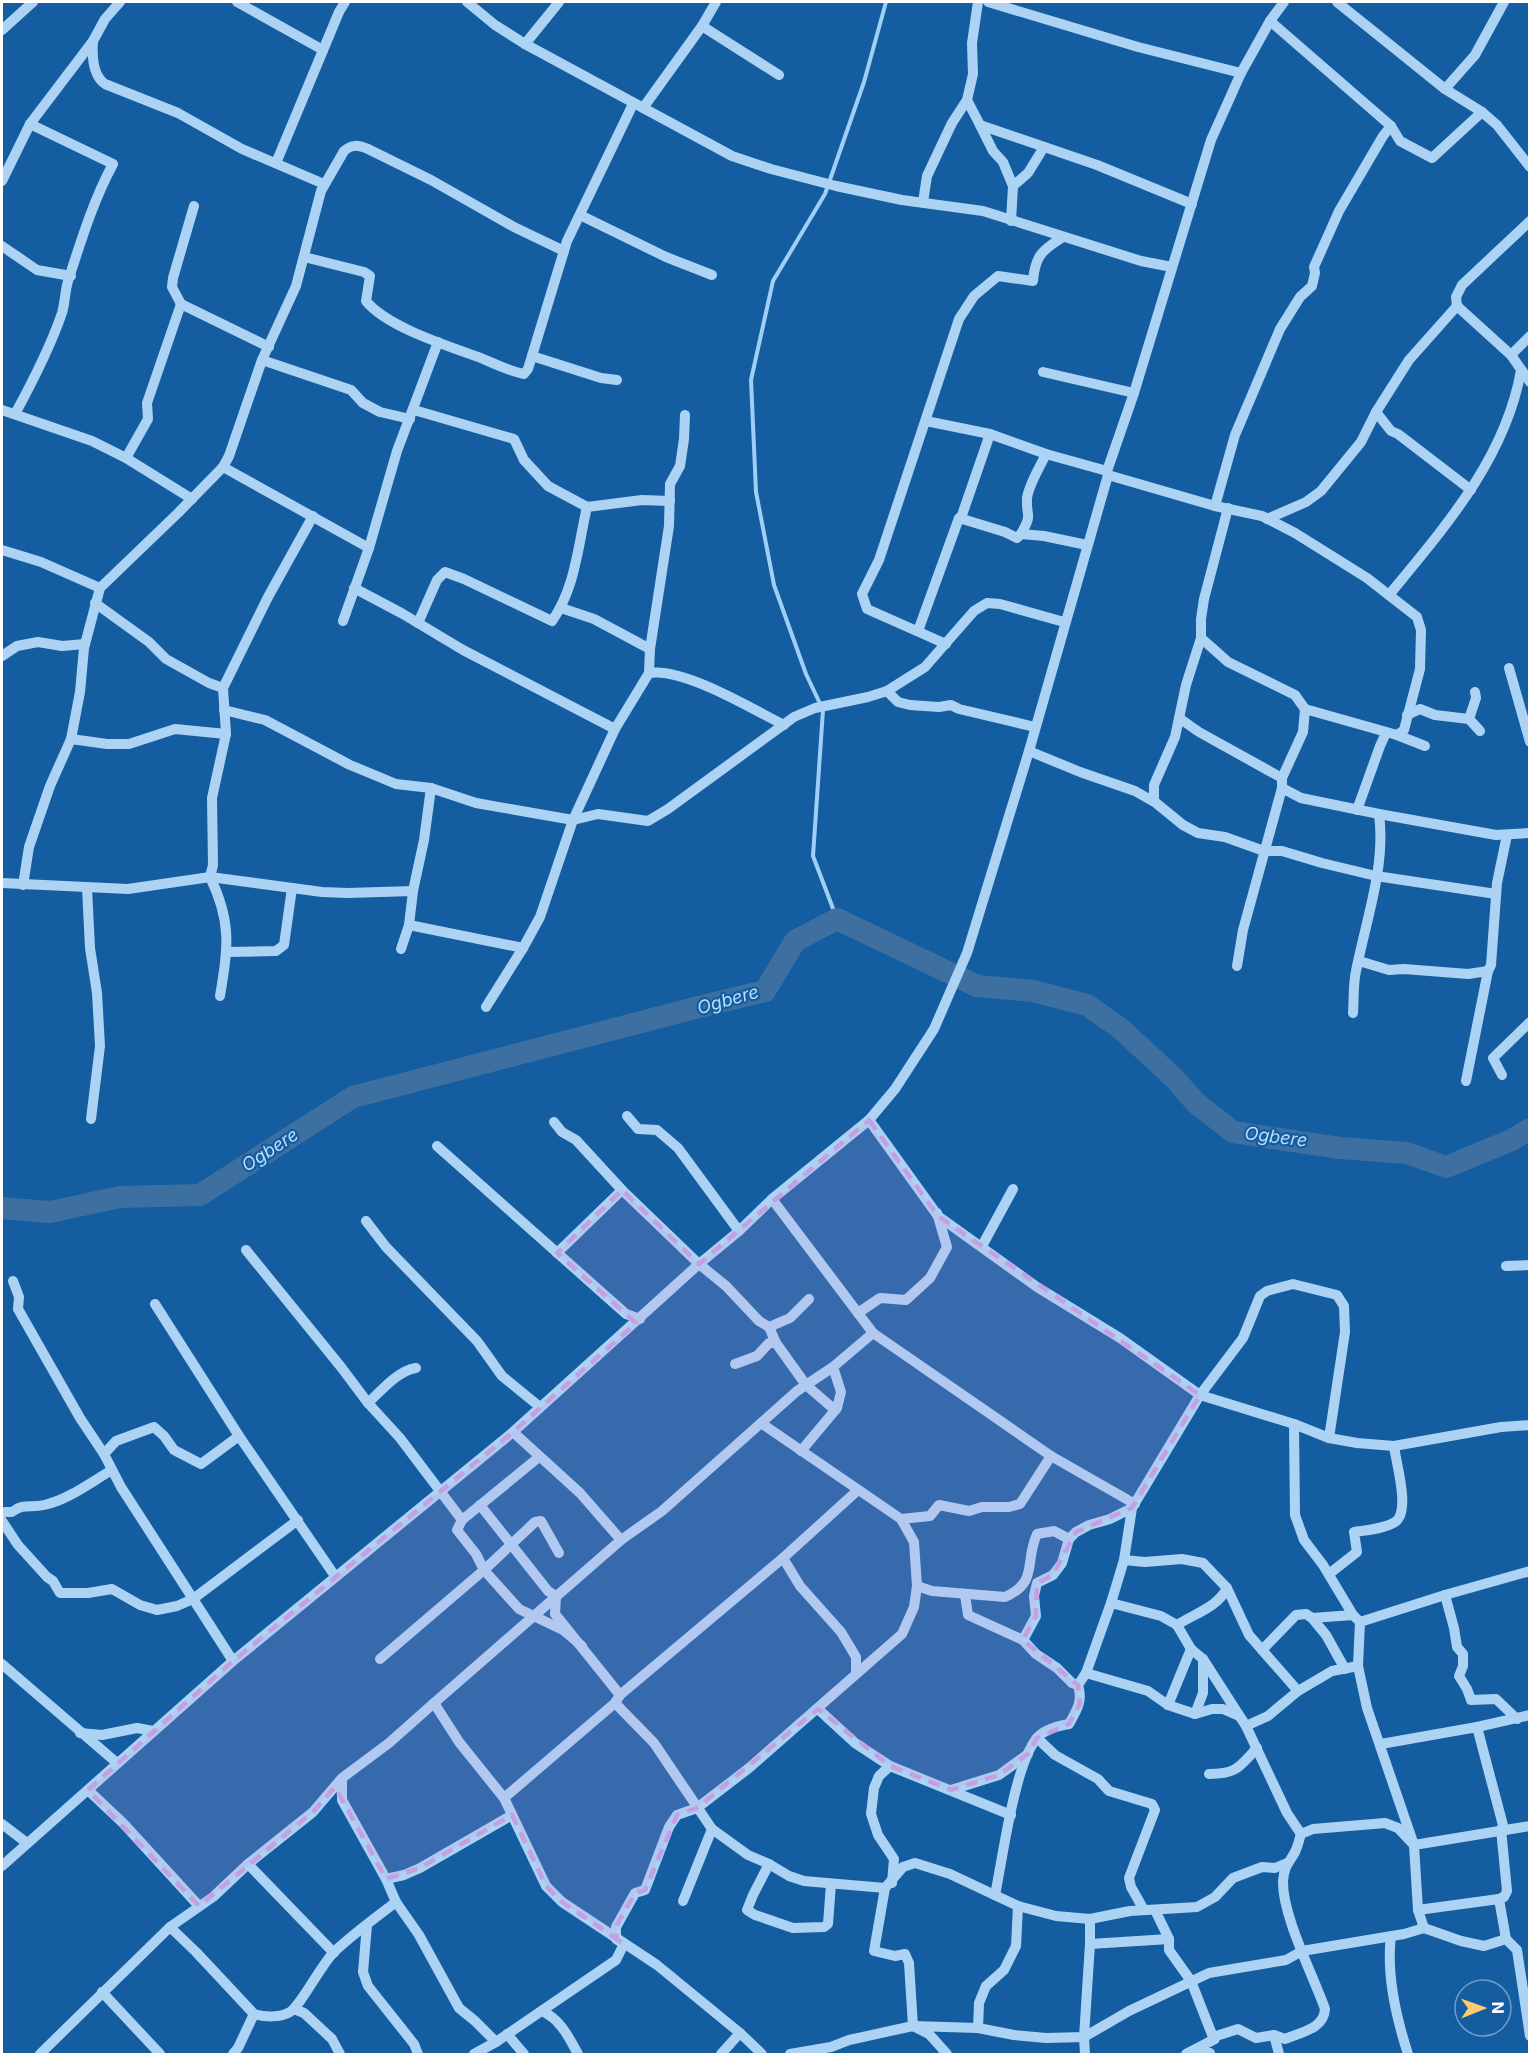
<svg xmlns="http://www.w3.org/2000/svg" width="1531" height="2056" font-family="Inter,sans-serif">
	<rect width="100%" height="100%" fill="#135da0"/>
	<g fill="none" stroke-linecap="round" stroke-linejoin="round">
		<path stroke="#9fcff7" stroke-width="4" d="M837 919 813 856 823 710 806 674 774 585 756 492 751 380 773 281 825 194 864 82 886 2"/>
		<path stroke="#3d70a0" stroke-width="22" d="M2 1208 50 1212 120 1197 200 1195 353 1097 695 1008 765 991 795 941 837 919 977 986 1033 991 1087 1005 1120 1028 1174 1078 1196 1103 1233 1132 1340 1148 1407 1153 1446 1167 1512 1140 1530 1129"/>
		<g stroke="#add3f4" stroke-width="10">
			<path d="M237 2 323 50"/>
			<path d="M467 2 495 25 525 44 732 156 771 169 836 186 902 200 983 211 1141 261 1172 267"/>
			<path d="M988 2 1138 47 1241 73"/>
			<path d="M1337 2 1445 89 1482 112 1497 125 1530 167"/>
			<path d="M1270 21 1391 126 1400 141 1432 158 1482 112"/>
			<path d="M702 26 779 75"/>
			<path d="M2 30 33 2"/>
			<path d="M93 41C92 55 92 75 105 84L178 113 242 149 324 184"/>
			<path d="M525 44 559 2"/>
			<path d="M1445 89 1475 55 1504 2"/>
			<path d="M967 100 980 125 1097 165 1192 204"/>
			<path d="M643 108 702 26 716 2"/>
			<path d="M980 125 993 151 1003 162 1013 186 1011 221"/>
			<path d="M276 163 339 12 345 2"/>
			<path d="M2 181 30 124 93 41 105 19 120 2"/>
			<path d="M1013 186 1028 173 1044 147"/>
			<path d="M923 202 927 176 952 123 967 100 973 74 972 43 978 2"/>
			<path d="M194 206 173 278 172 287 181 304 269 347"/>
			<path d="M580 215 666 257 712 275"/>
			<path d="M2 246 37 270 71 276"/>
			<path d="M304 257 364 272 370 276 366 301C387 327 448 346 481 358 495 364 509 371 524 374L528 369 567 241 633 104"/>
			<path d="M1457 306 1511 355 1530 382"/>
			<path d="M1511 355 1530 336"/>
			<path d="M532 356 601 378 617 380"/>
			<path d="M262 360 351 390 363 403 380 412 410 419"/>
			<path d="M1043 372 1134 393"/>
			<path d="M2 410 92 441 126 458 192 499"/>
			<path d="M414 410 514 439 524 460 548 486 587 507 642 500 670 501"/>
			<path d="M1376 412 1391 431 1398 434 1471 490"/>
			<path d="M15 414C33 381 50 348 62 313 65 303 65 291 68 281 81 241 93 201 113 164L30 124"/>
			<path d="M926 421 990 434 1046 454 1107 471"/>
			<path d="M126 458 148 419 147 403 181 304"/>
			<path d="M223 467 369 548"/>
			<path d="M1108 475 1215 506 1262 516 1295 533 1367 578 1417 617 1421 630 1420 669 1404 730 1397 735"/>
			<path d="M1215 506 1235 435 1280 329 1300 297 1312 286 1315 273 1314 267 1339 211 1383 136 1391 126"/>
			<path d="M961 518 990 434"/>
			<path d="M1267 519 1306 502 1321 491 1361 442 1376 412 1409 360 1457 306 1456 297 1462 285 1530 221"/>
			<path d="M1021 534C1033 513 1026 518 1027 498 1029 484 1040 467 1046 454"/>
			<path d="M2 550 41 562 100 588"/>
			<path d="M354 588 403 614 463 650 615 729"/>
			<path d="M1389 595C1444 528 1506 458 1521 370"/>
			<path d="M95 603 149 642 166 659 209 683 223 688"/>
			<path d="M561 608 594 619 650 649"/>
			<path d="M343 621 369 548 397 451 438 342"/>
			<path d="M418 623 437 580 445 572 464 579 552 621C575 589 578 546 587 507"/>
			<path d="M918 631 959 518 1005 532 1017 538 1021 534 1044 536 1087 545"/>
			<path d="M1201 638 1228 662 1295 695 1305 709 1303 732 1282 778V788L1243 930 1237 966"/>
			<path d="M946 644 867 609 862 594 879 560 959 319 974 296 998 276 1033 281C1035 256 1042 250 1063 237"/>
			<path d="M2 656 17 646 38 642 62 646 85 644"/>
			<path d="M1509 668 1530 742"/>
			<path d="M649 673C683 667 752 709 784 725"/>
			<path d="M887 691 898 702 910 705 939 707 951 705 959 709 1035 727"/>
			<path d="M1305 709 1397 735 1425 746"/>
			<path d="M224 710 265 720 350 765 396 784 431 788 476 803 573 820 598 814 648 821 668 809 794 717 815 708 868 697 887 691 925 667 974 611 987 603 1000 604 1064 622"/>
			<path d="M1407 715 1420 709 1435 715 1469 719 1480 731"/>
			<path d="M1179 718 1199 732 1282 778"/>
			<path d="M1469 719 1476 698 1475 692"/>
			<path d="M71 739 107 744H129L175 729 226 734"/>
			<path d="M1029 751 1080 772 1135 791 1156 803 1183 825 1198 833 1225 837 1264 851H1282L1322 863 1376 876 1496 894"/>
			<path d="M1282 788 1301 798 1379 814 1496 835 1530 833"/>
			<path d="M1154 801V785L1175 737 1186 685 1201 638V619L1204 599 1228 508"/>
			<path d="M1357 810 1380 746 1386 733"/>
			<path d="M2 883 128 889 210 877 322 892 348 893 413 891"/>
			<path d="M23 885 29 847 50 786 71 739 80 692 84 648 100 588 178 513 223 467 229 456 262 360 296 286 321 191 344 151C352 144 358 145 368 149L431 180 514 227 564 251"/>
			<path d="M87 888 90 948 97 993 100 1046 91 1119"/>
			<path d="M409 925 523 948"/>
			<path d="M401 949 409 925 413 891 424 840 431 788"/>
			<path d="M227 952 276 951 284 945 292 888"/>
			<path d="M1359 961 1389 970 1404 969 1468 974 1488 971"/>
			<path d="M220 996C228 948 232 922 210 877L213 865 212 798 226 734 223 688 268 597 313 516"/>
			<path d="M486 1007 523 948 540 917 573 820 615 729 649 673 650 649 669 526 670 484 680 466 684 439 685 415"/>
			<path d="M1353 1013C1354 999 1353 984 1356 971 1366 920 1386 866 1379 814"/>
			<path d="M1502 1075 1493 1058 1530 1022"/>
			<path d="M1466 1081 1488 971 1491 965 1497 883 1507 835"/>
			<path d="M627 1116 638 1129 657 1130 678 1148 739 1231"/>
			<path d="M869 1120 938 1216 1037 1287 1120 1338 1200 1395 1294 1424 1329 1438 1357 1443 1394 1446 1501 1427 1530 1425"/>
			<path d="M554 1122 562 1132 576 1140 622 1190 699 1264 726 1286 759 1321 769 1327 776 1343 806 1385 835 1410"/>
			<path d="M437 1146 626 1314 640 1319"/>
			<path d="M772 1199 873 1333 1051 1456 1135 1504"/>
			<path d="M366 1221 386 1247 477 1341 502 1376 540 1407"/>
			<path d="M982 1246 1013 1189"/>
			<path d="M246 1250 341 1367 368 1403 400 1438 462 1520 457 1530 476 1554 484 1570 519 1609 563 1630 582 1646"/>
			<path d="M557 1253 622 1190"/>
			<path d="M1506 1266 1530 1265"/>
			<path d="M13 1281 19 1297 18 1309 80 1418 104 1454 121 1487 233 1661"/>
			<path d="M155 1304 239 1436 335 1576"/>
			<path d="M858 1313 880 1298 906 1300 930 1278 947 1247 937 1213"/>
			<path d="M769 1327 790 1318 809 1299"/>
			<path d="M735 1364 757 1356 769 1343H776"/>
			<path d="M368 1403C381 1391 397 1371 416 1368"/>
			<path d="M1294 1424 1295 1515 1304 1540 1323 1565 1353 1615 1360 1622 1358 1666 1367 1708 1414 1845 1418 1910 1424 1928"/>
			<path d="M801 1451 837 1408 841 1392 833 1367"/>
			<path d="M104 1454 116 1441 154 1427 164 1436 174 1450 201 1464 239 1436"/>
			<path d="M480 1505 548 1591 556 1596 555 1614 620 1695"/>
			<path d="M2 1513 5 1512H12C23 1503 31 1508 44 1505 68 1500 91 1482 112 1470"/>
			<path d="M901 1519 930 1516 939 1505 969 1511 982 1507H1009L1020 1504 1051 1456"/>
			<path d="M462 1520 539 1457"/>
			<path d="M2 1521 18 1545 47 1577 53 1581 60 1593H88L112 1589 140 1605 157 1610 177 1606 193 1599 298 1520"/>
			<path d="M621 1540 662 1511 797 1391 833 1367 873 1333"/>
			<path d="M783 1558 800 1586 841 1632 856 1657V1673"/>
			<path d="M1124 1560 1145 1562 1182 1559 1203 1563 1227 1588 1249 1635 1298 1691"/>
			<path d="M1329 1574 1357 1552 1354 1532C1367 1530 1384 1529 1395 1522 1411 1512 1396 1463 1394 1446"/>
			<path d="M917 1586 932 1591 1005 1597C1039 1582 1024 1562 1037 1534L1054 1531 1069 1539"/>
			<path d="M965 1595 968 1615 1023 1640 1036 1654 1057 1668 1072 1683 1078 1685"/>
			<path d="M1445 1595 1454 1628 1457 1647 1463 1654V1666L1459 1676 1467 1689 1471 1700 1496 1699 1517 1719"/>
			<path d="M1111 1603 1161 1616 1177 1625 1191 1649 1203 1659 1246 1726 1287 1813 1301 1834"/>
			<path d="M1312 1618 1326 1635 1345 1669"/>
			<path d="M1360 1622 1445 1595 1530 1571"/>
			<path d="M1177 1625C1194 1614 1218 1607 1227 1588"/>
			<path d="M1023 1640 1036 1616 1034 1596 1037 1583 1053 1575 1062 1563 1069 1539 1076 1532 1089 1525 1110 1519 1132 1508"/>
			<path d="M1262 1650 1296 1615 1306 1614 1312 1618 1353 1615"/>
			<path d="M380 1659 484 1570 535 1522 541 1521 559 1553"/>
			<path d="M2 1664 117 1763"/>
			<path d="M1086 1673 1148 1691 1168 1705 1195 1714 1212 1709H1223L1239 1716"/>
			<path d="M615 1703 654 1743 712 1829 748 1855 769 1864 789 1876 804 1881 885 1888"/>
			<path d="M1168 1705 1191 1649"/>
			<path d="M818 1709 855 1743 890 1766 1011 1815"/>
			<path d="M1195 1714 1203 1693V1659"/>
			<path d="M1246 1726 1268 1716 1298 1691 1332 1671 1358 1666"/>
			<path d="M1477 1727 1504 1829"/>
			<path d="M80 1733 102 1735 137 1728 153 1731"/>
			<path d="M1037 1738 1055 1755 1098 1779 1109 1791 1152 1804 1155 1810 1129 1878 1131 1887 1144 1910"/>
			<path d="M1381 1744 1477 1727 1530 1715"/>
			<path d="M890 1766 879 1776 874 1788 871 1814 878 1835 894 1859 892 1883"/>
			<path d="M1209 1774C1237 1774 1239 1767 1257 1748"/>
			<path d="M342 1779V1800L386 1879 396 1902 419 1935 459 2008 475 2021 496 2042"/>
			<path d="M88 1790 123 1823 199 1906"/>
			<path d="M951 1790 999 1775 1028 1754"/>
			<path d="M504 1798 615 1703 620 1695 783 1558 858 1490"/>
			<path d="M2 1824 27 1843"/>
			<path d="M1501 1829 1507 1891 1504 1897 1499 1899 1506 1939 1517 1950 1530 2036"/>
			<path d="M248 1864 334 1953"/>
			<path d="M769 1864 753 1895 747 1910 755 1915 793 1928 824 1927 828 1924 831 1884"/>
			<path d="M2 1866 233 1661 513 1432"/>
			<path d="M386 1879 404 1875 420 1868 512 1815"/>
			<path d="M995 1895C1003 1857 1014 1768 1036 1739 1043 1730 1057 1726 1069 1724 1077 1710 1083 1701 1078 1685L1086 1673 1111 1603 1124 1560 1132 1508 1200 1395 1243 1338 1260 1296 1267 1291 1293 1284 1337 1295 1344 1306 1345 1332 1329 1438"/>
			<path d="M683 1901 712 1829"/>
			<path d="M1155 1910 1169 1939V1950L1191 1981 1213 2037"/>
			<path d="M1418 1910 1499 1899"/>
			<path d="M367 1925 363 1972 368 1986 414 2044 418 2054"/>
			<path d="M170 1927 196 1952 254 2014C265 2017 280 2018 290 2012 301 2005 321 1965 334 1952 353 1934 375 1918 396 1902"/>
			<path d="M1391 1936C1386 1975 1396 2017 1408 2054"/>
			<path d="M1090 1944 1169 1939"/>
			<path d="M102 1992 160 2054"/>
			<path d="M294 2009 304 2013 332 2039 340 2054"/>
			<path d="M542 2011C561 2020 568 2036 578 2054"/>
			<path d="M978 2028 979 2003 986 1986 1004 1970 1016 1946 1018 1906"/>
			<path d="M507 2034 524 2054"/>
			<path d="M1274 2035 1279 2054"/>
			<path d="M1191 2052 1210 2053"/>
			<path d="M40 2054 170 1927 213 1897 248 1864 313 1812 342 1778 389 1743 434 1703"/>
			<path d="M233 2054 238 2048 254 2014"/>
			<path d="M474 2054 496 2042 616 1960 624 1944 616 1939V1927L635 1893 645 1890 669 1827 677 1815 697 1808 749 1768 902 1634 914 1607 917 1586 914 1542 901 1519 761 1423"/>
			<path d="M721 2054 740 2033"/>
			<path d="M762 2054 740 2033 657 1965 562 1902 546 1886 504 1798 459 1742 434 1703 621 1540 580 1493 513 1432 699 1264 739 1231 772 1199 869 1120 895 1089 934 1029 967 953 1029 751 1108 475 1107 471 1134 393 1211 140 1241 73 1270 21 1284 2"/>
			<path d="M790 2054 831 2047 849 2040 913 2026 978 2028 1014 2035 1046 2038 1084 2037 1129 2011 1209 1973 1286 1960 1302 1951 1404 1934 1424 1928 1461 1941 1484 1946 1506 1939"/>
			<path d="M947 2054 929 2034 913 2026 909 1963 905 1954 895 1956 874 1951 885 1888 903 1867 915 1863 950 1874 1018 1906 1056 1916 1090 1919 1130 1911 1197 1907 1215 1897 1233 1878 1262 1867 1275 1868 1287 1863"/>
			<path d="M1085 2054 1084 2037 1090 1944V1919"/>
			<path d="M1186 2054 1215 2039 1213 2037 1238 2029 1256 2038 1274 2035 1285 2039C1301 2032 1324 2029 1325 2009 1313 1975 1282 1915 1283 1881 1284 1866 1289 1863 1295 1852 1298 1846 1299 1840 1301 1834L1313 1829 1385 1823 1398 1828 1414 1845 1530 1826"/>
		</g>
	</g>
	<path fill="#c4a0e2" fill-opacity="0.2" stroke="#c4a0e2" stroke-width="4.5" stroke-dasharray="12 8" stroke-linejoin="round" d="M869 1120 938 1216 1200 1395 1132 1508 1076 1532 1053 1575 1037 1583 1036 1616 1023 1640 1078 1685 1080 1704 1069 1724 1037 1738 1028 1754 999 1775 951 1790 890 1766 818 1709 697 1808 677 1815 645 1890 635 1893 616 1927V1939L624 1944 562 1902 546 1886 512 1815 420 1868 386 1879 335 1787 313 1812 199 1906 88 1790 233 1661 513 1432 636 1323 557 1253 622 1190 699 1264Z"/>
	<g text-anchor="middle" stroke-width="4.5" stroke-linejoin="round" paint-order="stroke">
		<g font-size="18" font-style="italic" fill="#baddfa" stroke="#135da0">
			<text transform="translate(728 1000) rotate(-16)" y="6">Ogbere</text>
			<text transform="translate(1276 1137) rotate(7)" y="6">Ogbere</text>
			<text transform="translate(270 1150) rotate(-33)" y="6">Ogbere</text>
		</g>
	</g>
	<rect width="1531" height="2056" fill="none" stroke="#ffffff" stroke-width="6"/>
	<g transform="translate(1483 2008) rotate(89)"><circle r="28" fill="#135da0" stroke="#719ec6" stroke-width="1.5"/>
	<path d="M0-4.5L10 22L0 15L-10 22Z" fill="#ffca70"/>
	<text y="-9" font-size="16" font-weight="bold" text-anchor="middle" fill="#ffffff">N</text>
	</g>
</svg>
